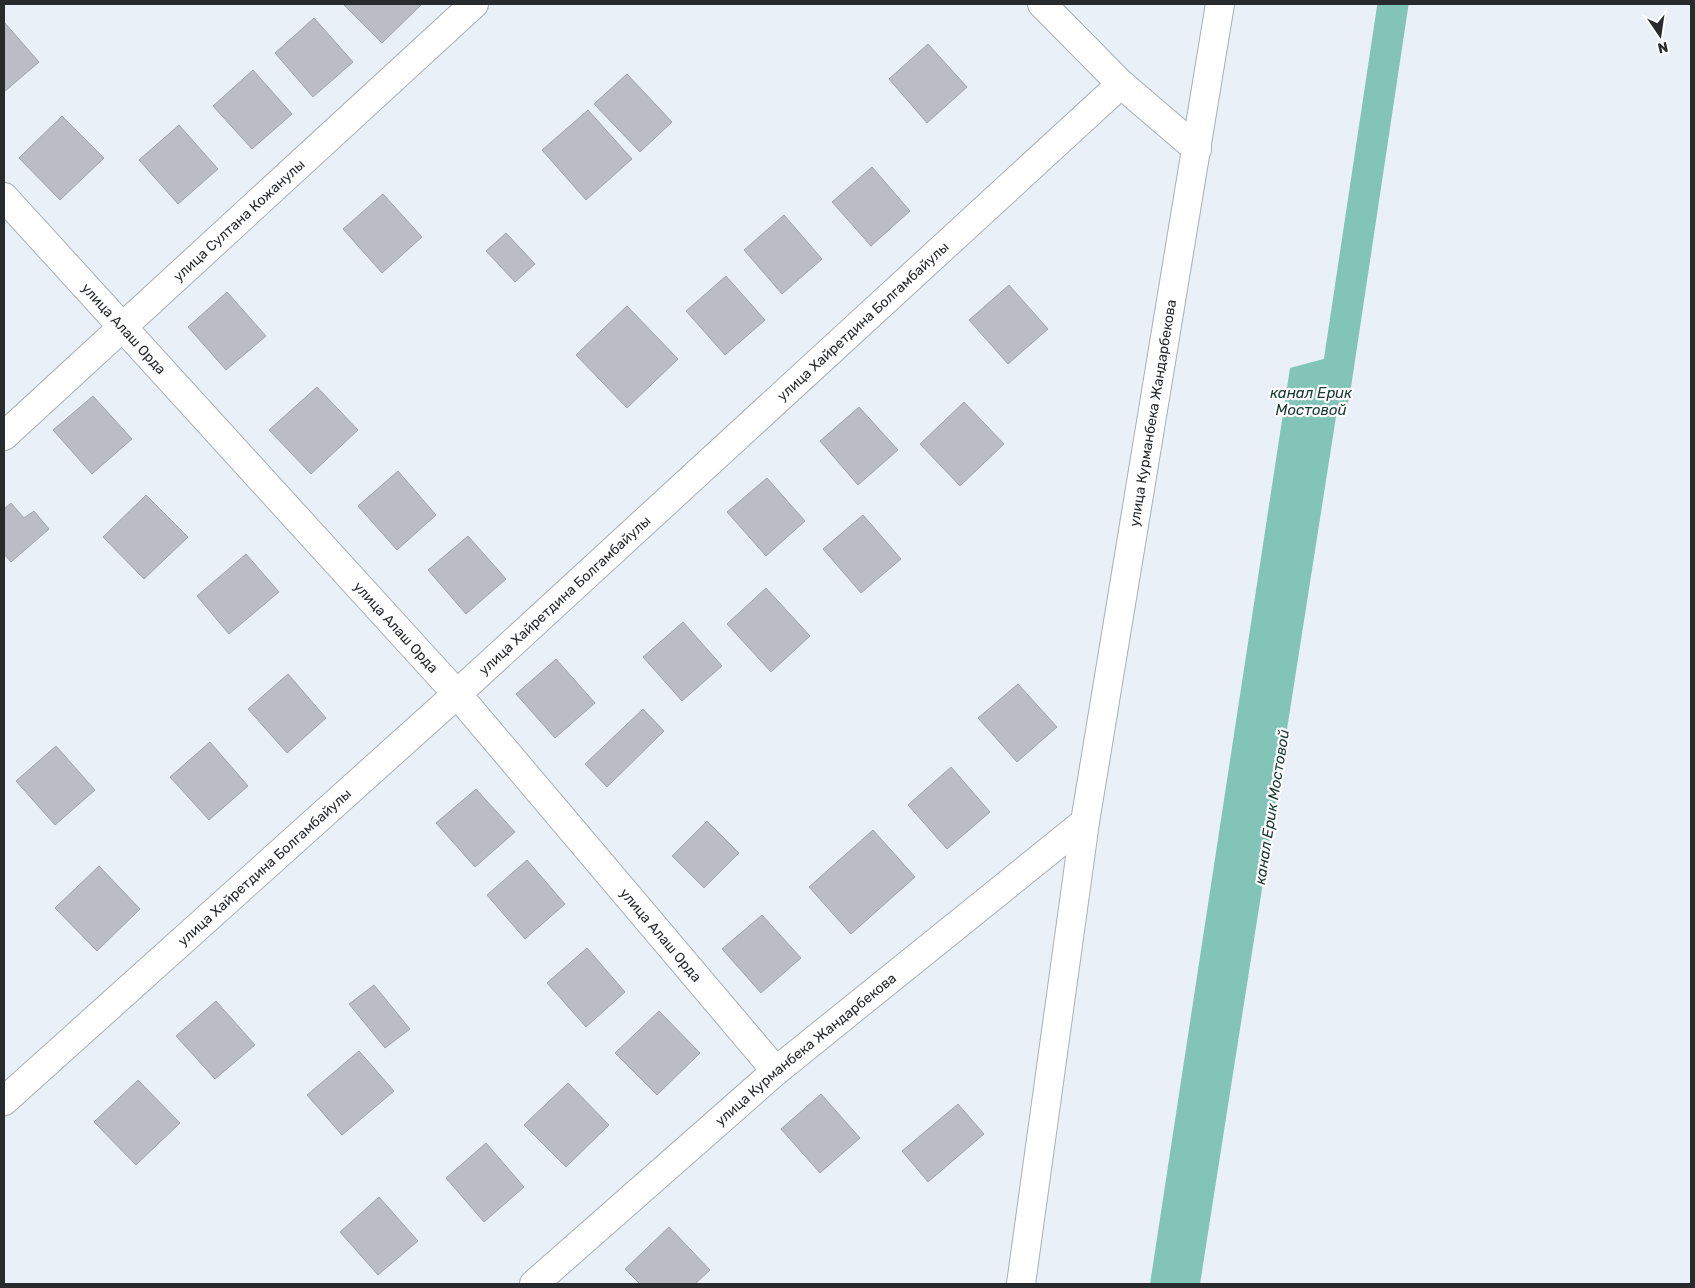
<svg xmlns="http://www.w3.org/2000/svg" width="1695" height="1288" font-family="Rubik,sans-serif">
	<rect width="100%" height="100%" fill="#e9f0f7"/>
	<path fill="#82c5b8" d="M1346 353 1200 1284H1150L1290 368Z"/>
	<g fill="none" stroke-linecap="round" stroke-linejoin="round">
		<path stroke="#82c5b8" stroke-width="31" d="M1334 396 1393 4"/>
	</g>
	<g fill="#bbbdc6" stroke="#a1a3ac">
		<path d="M343 4H422L382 43Z"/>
		<path d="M314 18 353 62 313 97 275 53Z"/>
		<path d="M4 22 39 62 4 92Z"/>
		<path d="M928 44 967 87 927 123 889 79Z"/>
		<path d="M253 70 292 114 252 149 213 106Z"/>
		<path d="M627 74 672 122 640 152 594 104Z"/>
		<path d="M588 110 632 159 586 200 542 150Z"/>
		<path d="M62 116 104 158 60 200 19 158Z"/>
		<path d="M179 125 218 169 178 204 139 160Z"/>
		<path d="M872 167 910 211 871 246 832 202Z"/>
		<path d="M383 194 422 237 382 273 343 229Z"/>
		<path d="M784 215 822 259 782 294 744 250Z"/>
		<path d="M506 233 535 264 515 282 486 251Z"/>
		<path d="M726 276 765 320 725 355 686 311Z"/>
		<path d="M1009 285 1048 329 1008 364 969 320Z"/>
		<path d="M227 292 266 336 226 370 188 327Z"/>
		<path d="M627 306 678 359 627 408 576 355Z"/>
		<path d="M317 387 358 430 311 474 269 430Z"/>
		<path d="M93 396 132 439 92 474 53 430Z"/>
		<path d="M964 402 1004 444 960 486 920 444Z"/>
		<path d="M859 407 898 450 858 485 820 441Z"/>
		<path d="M398 471 436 515 397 550 358 506Z"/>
		<path d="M767 478 805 521 766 556 727 512Z"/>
		<path d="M146 495 188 537 144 579 103 537Z"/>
		<path d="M11 503 24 518 34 511 49 529 11 562 4 554V509Z"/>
		<path d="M863 515 901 559 861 593 823 549Z"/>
		<path d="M468 536 506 579 466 614 428 570Z"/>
		<path d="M246 554 279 592 229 634 197 596Z"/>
		<path d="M766 588 810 636 771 672 727 624Z"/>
		<path d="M683 622 722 666 682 701 643 657Z"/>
		<path d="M556 659 595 703 555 738 516 694Z"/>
		<path d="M288 674 326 718 287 753 248 709Z"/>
		<path d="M1018 684 1057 727 1017 762 978 718Z"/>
		<path d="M643 709 664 731 607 787 585 764Z"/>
		<path d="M210 742 248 786 209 820 170 777Z"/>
		<path d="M56 746 95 790 55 825 16 781Z"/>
		<path d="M951 767 990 812 947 849 908 805Z"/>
		<path d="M476 789 515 832 475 867 436 823Z"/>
		<path d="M707 821 739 853 704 888 672 856Z"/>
		<path d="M873 830 915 877 851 934 809 887Z"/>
		<path d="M527 860 565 904 525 939 487 895Z"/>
		<path d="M99 866 140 909 97 951 55 908Z"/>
		<path d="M762 915 801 958 761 993 722 949Z"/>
		<path d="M587 948 625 992 586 1027 547 983Z"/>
		<path d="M374 985 410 1029 385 1048 349 1004Z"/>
		<path d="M216 1001 255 1045 215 1079 176 1036Z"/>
		<path d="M659 1011 700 1053 657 1095 615 1053Z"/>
		<path d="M359 1051 394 1091 342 1135 307 1095Z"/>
		<path d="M138 1080 180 1123 136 1165 94 1122Z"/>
		<path d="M568 1083 609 1125 566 1167 524 1125Z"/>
		<path d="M821 1094 860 1138 820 1173 781 1129Z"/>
		<path d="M958 1104 984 1134 928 1182 902 1151Z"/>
		<path d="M486 1143 524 1187 484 1222 446 1178Z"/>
		<path d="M379 1197 418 1241 378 1275 340 1232Z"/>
		<path d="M669 1227 710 1270 695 1284H640L625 1269Z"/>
	</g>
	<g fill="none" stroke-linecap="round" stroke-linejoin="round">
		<defs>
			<g id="minor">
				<path d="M1042 4 1121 84 1197 149"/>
				<path id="s1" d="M4 197 457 694 776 1071"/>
				<path id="s2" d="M4 436 474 4"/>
				<path id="s3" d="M4 1101 457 694 1121 84"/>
				<path id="s4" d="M534 1284 776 1071 1085 822"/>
				<path id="s5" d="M1021 1284 1085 822 1220 4"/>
			</g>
		</defs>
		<use href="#minor" stroke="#a8afb5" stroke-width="30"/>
		<use href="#minor" stroke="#fff" stroke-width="28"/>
	</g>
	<g text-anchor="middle" stroke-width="4.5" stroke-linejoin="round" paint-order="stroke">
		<g font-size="14" fill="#282b2e" stroke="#fff">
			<text dy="5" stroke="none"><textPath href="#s2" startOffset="319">улица Султана Кожанулы</textPath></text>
			<text dy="5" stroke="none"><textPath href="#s3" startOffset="1160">улица Хайретдина Болгамбайулы</textPath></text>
			<text dy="5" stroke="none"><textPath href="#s1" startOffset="178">улица Алаш Орда</textPath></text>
			<text dy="5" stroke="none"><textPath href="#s5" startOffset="881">улица Курманбека Жандарбекова</textPath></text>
			<text dy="5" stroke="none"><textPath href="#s3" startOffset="755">улица Хайретдина Болгамбайулы</textPath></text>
			<text dy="5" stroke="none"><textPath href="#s1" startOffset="582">улица Алаш Орда</textPath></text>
			<text dy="5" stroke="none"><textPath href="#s3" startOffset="350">улица Хайретдина Болгамбайулы</textPath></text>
			<text dy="5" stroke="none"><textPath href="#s1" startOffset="988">улица Алаш Орда</textPath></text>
			<text dy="5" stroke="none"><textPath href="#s4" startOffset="359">улица Курманбека Жандарбекова</textPath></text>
		</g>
		<g font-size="15" font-style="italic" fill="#163732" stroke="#fff">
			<text x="1311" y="398">канал Ерик<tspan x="1311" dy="17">Мостовой</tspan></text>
			<text transform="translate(1272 807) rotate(-81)" y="5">канал Ерик Мостовой</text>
		</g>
	</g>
	<rect width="1695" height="1288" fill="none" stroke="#282b2e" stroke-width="10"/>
	<g transform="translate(1660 35) rotate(167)" stroke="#ffffff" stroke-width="4" paint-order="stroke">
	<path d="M0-4L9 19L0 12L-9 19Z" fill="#282b2e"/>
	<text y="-8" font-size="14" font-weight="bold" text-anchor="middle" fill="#282b2e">N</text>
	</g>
</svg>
